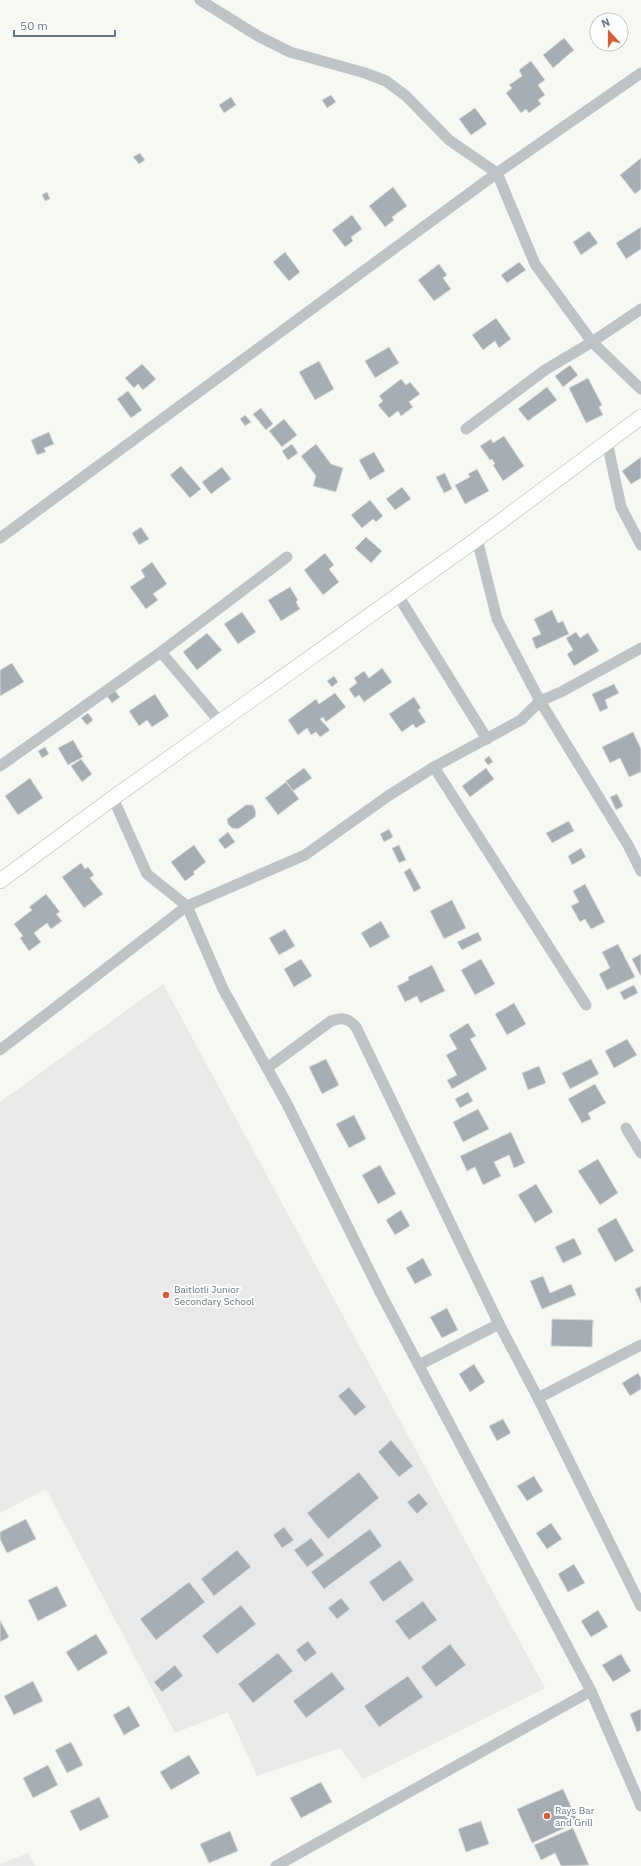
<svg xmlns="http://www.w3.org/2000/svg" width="641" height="1866" font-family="'IBM Plex Sans',sans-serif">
	<rect width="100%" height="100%" fill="#f7f7f4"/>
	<g fill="#e8e9e8">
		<path d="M163 984 545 1688 363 1779 340 1748 257 1776 228 1712 175 1733 46 1489 0 1513V1102Z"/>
		<path d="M28 1853 35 1866H0V1864Z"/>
	</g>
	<g fill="#a6aeb3" stroke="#d9d9d7">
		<path d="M564 38 574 50 553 68 543 55Z"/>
		<path d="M531 61 545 80 538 85 545 95 538 100 541 104 529 113 526 109 521 113 506 93 512 88 509 85 522 76 519 70Z"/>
		<path d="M331 95 336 102 327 108 322 100Z"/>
		<path d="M231 97 236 105 224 113 219 105Z"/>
		<path d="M475 108 487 124 471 135 459 119Z"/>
		<path d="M140 153 145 160 139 164 133 157Z"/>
		<path d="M641 158V189L635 194 620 175Z"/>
		<path d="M393 187 407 206 392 217 394 220 385 227 369 206Z"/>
		<path d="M47 192 50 199 45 201 42 195Z"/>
		<path d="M352 215 362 229 351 237 353 241 345 247 332 230Z"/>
		<path d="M641 227V249L626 259 616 243Z"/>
		<path d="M589 231 598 243 581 255 573 242Z"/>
		<path d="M285 252 300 272 289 281 273 262Z"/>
		<path d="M519 262 526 270 507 283 501 275Z"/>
		<path d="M439 264 447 275 443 278 451 289 434 301 418 280Z"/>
		<path d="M496 318 511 339 499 348 495 341 483 350 472 335Z"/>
		<path d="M389 347 399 363 375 378 365 361Z"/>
		<path d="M319 361 334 389 315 400 299 372Z"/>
		<path d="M142 364 156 379 143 390 138 384 134 388 125 378Z"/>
		<path d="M570 365 578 375 563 387 555 376Z"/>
		<path d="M588 378 602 405 599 407 603 415 586 423 569 388Z"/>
		<path d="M401 379 406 385 410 382 420 394 409 402 413 407 401 416 398 411 389 418 378 405 383 401 379 396Z"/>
		<path d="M547 387 557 400 528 421 518 409Z"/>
		<path d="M128 391 142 410 131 418 117 399Z"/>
		<path d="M261 408 273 424 266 430 253 414Z"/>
		<path d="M245 415 251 422 245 426 240 419Z"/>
		<path d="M284 419 297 435 282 447 269 431Z"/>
		<path d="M49 432 54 444 44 448 46 452 37 455 31 440Z"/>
		<path d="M504 436 524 466 503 481 493 465 495 464 492 459 490 460 480 446 491 439 493 443Z"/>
		<path d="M292 444 298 453 288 460 282 451Z"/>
		<path d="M316 444 331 464 343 468 336 492 313 486 316 476 301 456Z"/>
		<path d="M374 452 385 471 370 480 359 460Z"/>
		<path d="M641 457V478L631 484 622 471Z"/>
		<path d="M181 466 201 489 190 498 170 475Z"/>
		<path d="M222 467 231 479 211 494 202 482Z"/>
		<path d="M477 469 489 491 465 504 455 485 470 477 468 474Z"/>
		<path d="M445 473 452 489 444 493 436 477Z"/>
		<path d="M402 487 411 499 395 510 386 499Z"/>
		<path d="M370 500 383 516 376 522 373 519 362 528 351 515Z"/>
		<path d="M141 527 149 539 139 545 132 533Z"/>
		<path d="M366 537 382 551 371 563 355 548Z"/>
		<path d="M325 553 334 565 329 569 339 582 323 595 304 570Z"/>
		<path d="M152 562 167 584 153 594 158 600 146 609 130 587 145 577 141 570Z"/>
		<path d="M290 587 298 600 296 602 300 609 281 621 268 600Z"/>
		<path d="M552 610 558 623 563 621 569 634 536 649 532 638 541 634 534 619Z"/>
		<path d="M242 612 256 632 238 644 224 624Z"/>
		<path d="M576 632 580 638 588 633 599 651 574 666 567 654 573 650 566 638Z"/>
		<path d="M207 633 222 650 197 670 183 652Z"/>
		<path d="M12 663 24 682 0 696V670Z"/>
		<path d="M382 668 392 682 364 702 359 695 355 698 349 689 357 683 354 678 364 671 369 678Z"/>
		<path d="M334 676 338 682 332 687 327 681Z"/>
		<path d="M614 684 619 693 605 700 608 708 600 712 592 694Z"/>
		<path d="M115 691 120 697 112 703 107 696Z"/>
		<path d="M335 693 346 707 326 722 323 717 320 719 330 730 320 737 316 732 311 735 307 728 298 735 288 720 316 699 319 704Z"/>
		<path d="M155 694 169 716 152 727 147 720 139 726 129 711Z"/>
		<path d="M414 697 421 708 418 710 426 722 416 728 413 724 402 732 389 714Z"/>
		<path d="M88 713 93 720 87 725 81 718Z"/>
		<path d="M633 732 641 749V772L629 777 620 758 610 763 602 747Z"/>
		<path d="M73 740 83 757 68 765 58 748Z"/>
		<path d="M45 747 49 754 42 758 38 751Z"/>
		<path d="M489 756 493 762 488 765 484 760Z"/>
		<path d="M81 759 92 774 82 782 71 766Z"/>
		<path d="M304 768 312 778 293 791 286 781Z"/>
		<path d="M486 768 494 779 470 797 462 786Z"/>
		<path d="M30 778 43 798 18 815 5 796Z"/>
		<path d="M286 782 299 799 278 815 265 798Z"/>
		<path d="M617 794 623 806 616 810 610 797Z"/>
		<path d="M246 805H253L256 812 255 817 238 829 232 828 228 824 227 819Z"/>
		<path d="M569 821 574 831 552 843 546 833Z"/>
		<path d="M389 829 393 837 384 842 380 834Z"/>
		<path d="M228 832 235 842 225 849 218 840Z"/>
		<path d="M194 845 206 862 193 872 195 874 185 881 171 862Z"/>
		<path d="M399 845 406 860 399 863 392 848Z"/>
		<path d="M581 848 586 857 572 865 568 856Z"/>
		<path d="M81 863 85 869 88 867 94 875 90 878 103 894 84 908 62 877Z"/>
		<path d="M410 868 421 888 414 892 404 872Z"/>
		<path d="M585 884 605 922 591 929 585 919 580 922 571 906 579 902 573 891Z"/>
		<path d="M46 894 60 912 56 914 62 921 51 929 47 923 34 933 41 942 29 951 20 938 23 936 14 924 32 910 29 907Z"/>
		<path d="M452 900 466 928 444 939 430 911Z"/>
		<path d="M381 921 390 937 370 948 361 933Z"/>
		<path d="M285 929 295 946 279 955 269 938Z"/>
		<path d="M478 932 482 940 462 950 457 942Z"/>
		<path d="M618 944 635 977 607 990 599 974 610 968 602 952Z"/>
		<path d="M641 954V975H640L632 959Z"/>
		<path d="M301 959 312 976 294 987 284 969Z"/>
		<path d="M481 959 495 984 475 995 461 970Z"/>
		<path d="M432 965 445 991 420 1003 417 996 405 1002 397 986 409 980 408 977Z"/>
		<path d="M634 985 638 993 624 1000 620 992Z"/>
		<path d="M514 1003 526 1024 507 1035 495 1014Z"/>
		<path d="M468 1023 476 1036 470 1039 487 1069 452 1089 447 1080 457 1075 446 1055 457 1049 449 1035Z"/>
		<path d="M627 1039 637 1055 614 1068 605 1051Z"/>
		<path d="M326 1059 339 1085 322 1094 309 1067Z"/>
		<path d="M591 1059 599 1074 570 1089 562 1073Z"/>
		<path d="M539 1066 546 1083 528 1090 522 1073Z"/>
		<path d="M595 1084 606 1103 588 1113 591 1119 582 1123 568 1099Z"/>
		<path d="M468 1092 473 1101 460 1108 455 1099Z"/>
		<path d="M478 1109 489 1129 463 1142 453 1122Z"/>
		<path d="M354 1115 366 1139 349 1148 336 1124Z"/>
		<path d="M511 1132 525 1163 514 1168 509 1155 494 1162 501 1176 483 1185 475 1167 467 1171 460 1156Z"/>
		<path d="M598 1159 618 1193 600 1205 578 1171Z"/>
		<path d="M380 1165 396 1194 378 1204 362 1175Z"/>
		<path d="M536 1184 553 1212 535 1223 518 1195Z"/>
		<path d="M401 1210 410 1226 395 1235 386 1220Z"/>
		<path d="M616 1218 634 1251 615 1262 597 1229Z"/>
		<path d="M574 1238 582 1254 563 1263 555 1247Z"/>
		<path d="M423 1258 432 1275 415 1284 406 1268Z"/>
		<path d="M543 1276 550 1293 571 1284 576 1295 542 1309 530 1281Z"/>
		<path d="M641 1286V1303L635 1289Z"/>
		<path d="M447 1308 458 1330 442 1338 430 1317Z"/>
		<path d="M552 1319 593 1320 592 1347 551 1346Z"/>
		<path d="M474 1364 485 1382 470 1392 459 1374Z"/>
		<path d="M638 1373 641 1378V1389L630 1396 622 1383Z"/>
		<path d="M349 1387 366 1407 355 1416 338 1396Z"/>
		<path d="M503 1419 511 1433 497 1441 489 1426Z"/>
		<path d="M391 1440 413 1466 399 1477 378 1452Z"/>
		<path d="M359 1472 379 1498 328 1539 307 1513Z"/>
		<path d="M534 1476 543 1491 527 1501 517 1486Z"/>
		<path d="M419 1493 428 1504 417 1514 407 1502Z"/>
		<path d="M26 1519 36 1539 7 1553 0 1539V1532Z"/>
		<path d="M551 1523 562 1539 547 1549 536 1533Z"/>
		<path d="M284 1527 294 1540 282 1548 273 1535Z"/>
		<path d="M370 1529 382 1546 324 1589 311 1572Z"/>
		<path d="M311 1538 324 1555 307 1567 294 1550Z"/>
		<path d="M237 1550 251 1567 214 1596 201 1579Z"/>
		<path d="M400 1560 414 1580 383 1602 369 1582Z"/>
		<path d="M574 1564 585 1583 568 1592 558 1574Z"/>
		<path d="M189 1582 205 1602 156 1640 140 1619Z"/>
		<path d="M57 1586 67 1606 38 1621 28 1600Z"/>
		<path d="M341 1598 350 1609 337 1619 328 1608Z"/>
		<path d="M423 1601 437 1620 409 1640 395 1621Z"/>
		<path d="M241 1605 256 1624 217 1654 202 1636Z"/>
		<path d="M598 1610 608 1627 591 1637 581 1621Z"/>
		<path d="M0 1620 9 1637 0 1642Z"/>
		<path d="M96 1634 108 1653 78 1671 66 1652Z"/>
		<path d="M308 1641 317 1653 305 1662 296 1650Z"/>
		<path d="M450 1644 466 1665 436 1687 421 1667Z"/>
		<path d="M278 1653 293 1671 253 1703 238 1684Z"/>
		<path d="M621 1654 631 1671 613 1682 602 1665Z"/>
		<path d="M175 1665 183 1676 162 1692 154 1682Z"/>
		<path d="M332 1672 345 1689 306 1718 293 1701Z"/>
		<path d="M408 1676 423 1697 379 1727 364 1706Z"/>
		<path d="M33 1681 43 1701 14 1715 4 1696Z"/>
		<path d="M129 1706 140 1726 124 1735 113 1715Z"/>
		<path d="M641 1709V1730L637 1732 630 1714Z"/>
		<path d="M71 1742 83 1765 67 1773 55 1750Z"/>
		<path d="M189 1755 200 1773 171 1790 160 1772Z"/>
		<path d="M48 1765 58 1785 33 1798 23 1778Z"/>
		<path d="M321 1782 332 1802 301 1818 290 1798Z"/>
		<path d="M563 1789 578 1822 532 1843 517 1809Z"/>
		<path d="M99 1797 109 1817 80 1831 70 1811Z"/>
		<path d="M481 1821 489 1844 466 1852 458 1829Z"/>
		<path d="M573 1828 589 1865 561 1866 555 1853 541 1860 534 1845Z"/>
		<path d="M230 1831 238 1851 209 1863 200 1844Z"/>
	</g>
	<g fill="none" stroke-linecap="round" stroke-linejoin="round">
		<defs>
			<path id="secondary" d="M0 881 113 798 477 539 641 417"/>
		</defs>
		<use href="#secondary" stroke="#b3b8bc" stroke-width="16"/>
		<g stroke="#bec3c6" stroke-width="11">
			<path d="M200 0 258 36 290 52 365 73 386 81 406 96 449 140 497 173 535 264 592 342 641 389"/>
			<path d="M466 429 545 370 592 342 641 309"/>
			<path d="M607 442 621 507 641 545"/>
			<path d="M0 538 497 173 641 73"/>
			<path d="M477 539 497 619 540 701 628 845 641 871"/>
			<path d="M397 594 487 739"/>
			<path d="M161 652 220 722"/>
			<path d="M0 766 161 652 287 557"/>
			<path d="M434 767 586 1005"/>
			<path d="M113 798 147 874 187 906 223 989 287 1104 381 1294 591 1691 641 1806"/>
			<path d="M0 1050 187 906 305 855 388 796 434 767 521 720 540 701 561 692 641 648"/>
			<path d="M267 1068 331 1021C342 1017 348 1018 356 1027L499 1324 419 1365"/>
			<path d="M626 1128 641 1153"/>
			<path d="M499 1324 538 1398 641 1606"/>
			<path d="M538 1398 641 1345"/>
			<path d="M276 1866 591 1691"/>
		</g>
		<use href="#secondary" stroke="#fff" stroke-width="15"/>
	</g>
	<g fill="#d65c35" stroke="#fff" stroke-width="1.5">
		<circle cx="166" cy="1295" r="4"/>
		<circle cx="547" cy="1816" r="4"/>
	</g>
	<g text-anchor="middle" stroke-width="4" stroke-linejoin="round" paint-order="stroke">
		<g font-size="10" fill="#687783" stroke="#fff" text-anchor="start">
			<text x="174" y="1293">Baitlotli Junior<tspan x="174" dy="12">Secondary School</tspan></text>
			<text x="555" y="1814">Rays Bar<tspan x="555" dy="12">and Grill</tspan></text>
		</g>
	</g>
	<g transform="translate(609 32) rotate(339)"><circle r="19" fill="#ffffff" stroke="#c3c9cd"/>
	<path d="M0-3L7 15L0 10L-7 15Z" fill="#d65c35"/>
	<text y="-6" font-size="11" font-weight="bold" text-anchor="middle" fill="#687783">N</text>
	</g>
	<path d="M14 30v6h101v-6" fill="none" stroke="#687783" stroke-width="2"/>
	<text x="20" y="30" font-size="12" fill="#687783" stroke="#ffffff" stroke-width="3" paint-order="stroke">50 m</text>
</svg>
